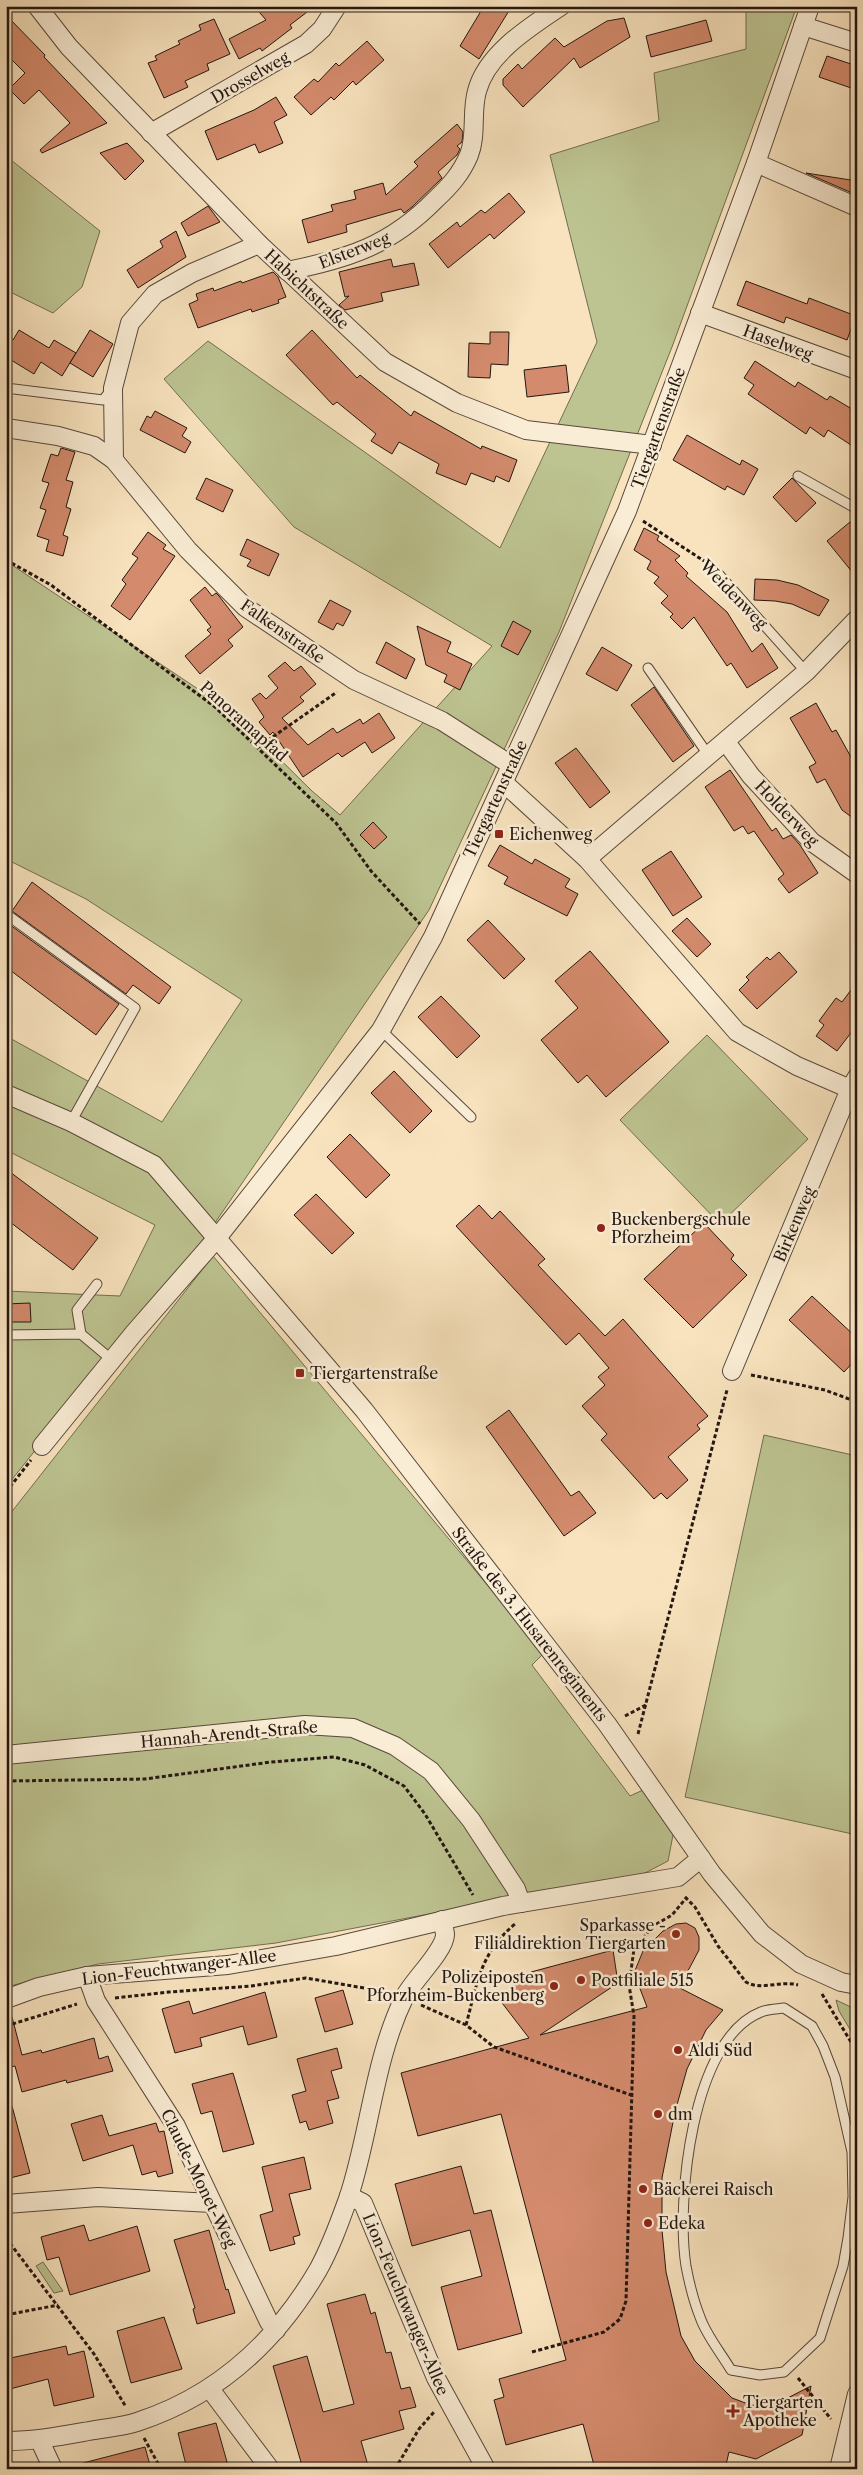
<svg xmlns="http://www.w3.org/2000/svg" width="863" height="2475" font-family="'Libre Caslon Text',serif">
	<rect width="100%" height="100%" fill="#f8e3be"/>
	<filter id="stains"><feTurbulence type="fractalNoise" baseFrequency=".004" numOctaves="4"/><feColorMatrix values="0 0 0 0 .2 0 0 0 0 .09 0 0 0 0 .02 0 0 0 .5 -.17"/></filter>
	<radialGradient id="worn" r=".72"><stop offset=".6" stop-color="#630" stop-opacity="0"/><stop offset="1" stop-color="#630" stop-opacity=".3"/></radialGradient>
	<g fill="#bdc491" stroke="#706d51">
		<path d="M746 6H797L672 347 559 632 429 910 208 1233 6 1487V1291L120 1296 155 1225 6 1150V1036L162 1122 242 1000 86 899 6 859V561L231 711 312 791 340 815 492 646 294 527 164 379 208 341 500 548 597 342 550 155 659 121 654 73 746 49Z"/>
		<path d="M6 156 100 231 82 287 53 313 6 290Z"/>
		<path d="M707 1035 808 1139 720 1224 620 1120Z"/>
		<path d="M213 1256 544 1653 532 1665 630 1796 643 1790 673 1835 668 1861 645 1873 276 1943 98 1964 6 1987V1519Z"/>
		<path d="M764 1435 857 1456V1835L685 1797Z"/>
		<path d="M836 2000 857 2010V2041L839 2011Z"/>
		<path d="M43 2262 63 2291 54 2293 36 2266Z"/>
	</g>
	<g fill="#d48b6d" stroke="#231611">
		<path d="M254 6H315L290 25 292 28 262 51 260 48 239 59 229 39 266 20Z"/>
		<path d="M484 6H512L479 59 460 46Z"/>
		<path d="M6 15 45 55 44 57 107 123 42 153 40 150 70 123 39 90 24 104 9 89 25 73 6 54Z"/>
		<path d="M624 18 630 37 580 68 574 58 523 107 503 85V79L518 64 522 69 555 38 564 47 607 21Z"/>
		<path d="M214 19 230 54 207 64 209 70 185 81 188 87 164 98 148 63 157 60 155 56 180 44 178 41 201 30 199 25Z"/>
		<path d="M706 20 712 41 651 57 646 36Z"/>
		<path d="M367 41 384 60 356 85 353 81 334 100 331 97 311 115 294 97 314 79 318 82 336 63 339 66Z"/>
		<path d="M827 56 857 66V90L819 77Z"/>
		<path d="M276 97 287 115 274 122 283 143 259 153 255 144 217 160 205 131 254 110Z"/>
		<path d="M457 124 463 132 462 142 457 146 460 149 457 155 438 172 442 178 412 207 404 213 401 209 346 225 347 232 308 243 302 220 333 211 331 205 356 199 354 191 383 183 386 195 418 166 414 162Z"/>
		<path d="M127 143 144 161 125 180 100 153Z"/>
		<path d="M806 173 857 181V195Z"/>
		<path d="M509 193 525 212 494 239 490 234 448 268 429 244 457 222 460 227 481 210 485 213Z"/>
		<path d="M208 206 220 222 188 236 181 223Z"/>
		<path d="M176 231 186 257 138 288 127 270 163 247 160 241Z"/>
		<path d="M391 259 393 267 414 263 419 285 381 293 383 301 345 310 339 305 349 296 345 297 339 272Z"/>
		<path d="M273 272 278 277 286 297 278 300 279 303 252 312 251 309 198 328 189 304 198 300 196 294 213 288 214 291 241 281 242 283Z"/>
		<path d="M746 281 807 304 809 298 856 316 847 340 786 317 784 323 737 305Z"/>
		<path d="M19 330 49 348 54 340 76 353 62 376 41 362 34 374 6 357V336L13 340Z"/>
		<path d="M90 330 113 344 93 377 70 363Z"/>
		<path d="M312 330 357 378 360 375 411 416 414 411 481 449 482 446 517 460 509 482 496 476 494 482 471 473 466 485 436 473 439 464 399 442 392 454 371 441 376 434 337 402 333 405 286 355Z"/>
		<path d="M490 332H509L508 365 491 364 490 378 468 377 469 343 490 344Z"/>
		<path d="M755 361 795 387 798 382 827 400 830 396 857 412V436L851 445 828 430 824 437 810 427 806 434 748 394 754 385 744 378Z"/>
		<path d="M566 365 569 392 527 397 524 370Z"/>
		<path d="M155 411 187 428 182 436 191 442 185 453 140 430 147 416 151 418Z"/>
		<path d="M687 435 740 465 742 460 758 469 744 495 727 486 725 490 673 460Z"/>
		<path d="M61 448 75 452 66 480 73 482 66 507 71 509 63 535 68 537 63 556 46 551 49 540 37 536 46 510 40 508 49 483 42 481 51 454 58 456Z"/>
		<path d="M206 478 233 490 223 512 196 499Z"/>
		<path d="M792 478 816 503 796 522 773 497Z"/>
		<path d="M850 522 857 530V578L827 541Z"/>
		<path d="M644 528 659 536 657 540 680 556 675 560 688 573 686 576 727 612 752 652 762 643 778 668 747 688 731 663 727 666 694 617 682 629 670 617 673 614 661 603 668 596 654 583 659 577 647 569 651 561 634 550Z"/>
		<path d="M148 532 166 545 163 549 175 556 130 620 111 606 126 584 122 580 138 558 132 554Z"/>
		<path d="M247 539 279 554 269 576 247 566 251 560 240 555Z"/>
		<path d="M755 579 777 580 798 585 829 600 819 616 792 604 775 601 754 600Z"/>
		<path d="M205 587 212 596 216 593 219 596 243 627 228 640 233 646 200 674 185 656 211 634 207 630 211 627 190 600Z"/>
		<path d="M330 600 351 611 343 626 337 623 333 630 318 622Z"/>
		<path d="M513 621 531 631 518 655 501 646Z"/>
		<path d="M417 626 451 642 447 652 472 664 460 690 444 682 447 675 426 665Z"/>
		<path d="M386 642 415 659 406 679 376 663Z"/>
		<path d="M602 647 632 665 617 691 586 674Z"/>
		<path d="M285 662 294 671 301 666 316 684 300 697 304 701 282 718 308 745 333 728 337 733 360 719 363 724 379 713 395 738 372 753 365 742 342 757 338 753 303 777 273 732 270 735 259 722 264 717 252 699 260 693 266 699 278 688 268 676Z"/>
		<path d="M654 687 694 746 673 762 631 705Z"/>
		<path d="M816 703 832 732 836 730 857 768V821L842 810 825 779 817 783 809 767 816 763 790 718Z"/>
		<path d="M576 748 610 792 590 808 555 763Z"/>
		<path d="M730 770 772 831 776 828 783 839 791 835 800 845 818 873 789 893 778 879 784 874 754 831 748 834 743 826 734 831 705 787Z"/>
		<path d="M373 822 387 837 374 849 360 835Z"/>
		<path d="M500 845 532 864 535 859 570 879 565 887 578 894 567 916 504 884 508 877 488 866Z"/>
		<path d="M671 851 702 897 673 916 642 870Z"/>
		<path d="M32 882 171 987 159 1004 133 985 126 994 12 911Z"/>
		<path d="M687 918 711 944 697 957 672 931Z"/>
		<path d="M488 920 525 959 504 979 467 940Z"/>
		<path d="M6 922 119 1004 96 1035 6 967Z"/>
		<path d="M590 951 669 1042 606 1097 587 1075 578 1083 541 1040 578 1008 555 981Z"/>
		<path d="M779 952 797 972 757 1009 739 990 749 980 746 977 767 957 770 960Z"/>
		<path d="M857 982V1025L837 1051 816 1036 824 1025 819 1021 836 998 842 1002Z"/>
		<path d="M441 996 480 1036 457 1058 418 1017Z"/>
		<path d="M394 1071 432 1111 410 1133 371 1093Z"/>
		<path d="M350 1134 390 1175 366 1198 327 1157Z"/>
		<path d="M6 1169 98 1238 73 1270 6 1219Z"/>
		<path d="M316 1194 354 1233 332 1254 294 1215Z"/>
		<path d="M479 1205 492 1219 500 1211 545 1259 538 1265 605 1336 623 1319 708 1416 697 1425 700 1429 668 1457 688 1480 667 1499 661 1493 654 1499 601 1440 607 1434 582 1406 605 1385 598 1377 609 1368 579 1333 566 1345 456 1226Z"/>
		<path d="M704 1223 734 1255 731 1259 747 1275 693 1328 644 1279Z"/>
		<path d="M812 1296 857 1338V1358L844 1372 789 1320Z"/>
		<path d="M30 1303 31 1322H6V1304Z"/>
		<path d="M509 1410 571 1496 579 1491 596 1513 564 1536 486 1427Z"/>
		<path d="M686 1923 695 1928 699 1937V1950L689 1969 674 1985 723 2010 706 2030 687 2069 675 2112 662 2178V2230L666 2272 681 2336 695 2361 732 2398 751 2405 770 2407 811 2386 802 2435 756 2459 729 2452 725 2469H595L583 2424 506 2445 494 2400 504 2397 499 2379 566 2360 501 2114 418 2136 401 2073 529 2038 499 1999 531 1972 613 1950 618 1983 540 2035 647 2007 634 1973 643 1951 663 1931 676 1924Z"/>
		<path d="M343 1990 353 2024 325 2032 315 1998Z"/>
		<path d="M265 1992 277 2037 248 2045 243 2026 200 2038 202 2046 175 2053 162 2009 189 2001 193 2014Z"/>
		<path d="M12 2017 22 2055 41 2050 42 2053 94 2038 99 2059 108 2056 113 2071 67 2083 66 2080 22 2092 15 2066 6 2068V2018Z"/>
		<path d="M337 2048 342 2068 331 2071 339 2098 327 2101 333 2123 309 2130 306 2121 300 2123 292 2095 306 2091 297 2059Z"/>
		<path d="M233 2073 254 2144 223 2152 212 2111 201 2114 192 2084Z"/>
		<path d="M12 2106 30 2173 6 2179V2107Z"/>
		<path d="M102 2115 109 2136 156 2123 159 2132 164 2131 173 2173 158 2177 156 2171 142 2175 133 2145 83 2161 71 2124Z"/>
		<path d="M304 2157 311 2189 289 2194 300 2235 293 2237 295 2244 270 2251 260 2215 273 2211 262 2167Z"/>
		<path d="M461 2166 474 2214 491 2210 522 2333 458 2350 441 2287 482 2276 470 2230 412 2246 395 2184Z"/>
		<path d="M84 2225 89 2241 137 2226 150 2271 70 2295 59 2257 47 2260 41 2237Z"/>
		<path d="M209 2230 226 2290 228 2289 235 2313 197 2324 193 2309 195 2308 174 2240Z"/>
		<path d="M365 2294 371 2314 375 2312 386 2353 391 2352 401 2389 410 2387 416 2407 399 2411 404 2429 361 2441 369 2469H303L273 2366 307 2356 323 2412 354 2404 327 2304Z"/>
		<path d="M164 2317 182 2369 131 2383 117 2331Z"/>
		<path d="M66 2346 68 2355 84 2351 94 2397 54 2406 48 2379 6 2390V2359Z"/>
		<path d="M216 2423 229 2469H187L178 2433Z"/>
		<path d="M145 2447 151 2469H84L83 2463Z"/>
	</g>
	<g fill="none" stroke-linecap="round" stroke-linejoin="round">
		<defs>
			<g id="service">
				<path d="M6 388 103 400 111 390"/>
				<path d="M798 476 857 509"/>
				<path d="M715 570 806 672"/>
				<path d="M648 668 709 756"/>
				<path d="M6 914 135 1008 71 1122"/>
				<path d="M381 1030 471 1117"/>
				<path d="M81 1334 77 1310 97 1284"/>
				<path d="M6 1335 81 1334 112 1360"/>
				<path d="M784 2008 812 2026 823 2046 835 2077 852 2152 853 2197 848 2238 843 2266 820 2338 784 2372 760 2375 731 2370C721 2353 706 2335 700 2317 694 2302 689 2282 686 2266 676 2203 691 2039 761 2012 768 2009 777 2009 784 2008Z"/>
			</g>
			<g id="minor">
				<path d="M37 6 69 47 259 244 385 362 457 403 526 430 652 445"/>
				<path d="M803 26 857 43"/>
				<path d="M151 133 306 44 322 29 337 6"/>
				<path d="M756 163 857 207"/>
				<path d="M287 271C348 259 391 245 435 200 450 186 461 174 469 155 477 135 471 112 477 91 487 53 530 27 561 6"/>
				<path d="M700 313 857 370"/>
				<path d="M6 428 58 436 94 446 114 460 188 550 245 607 354 680 442 721 511 765"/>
				<path d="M114 460 113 388 130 323 155 294 192 273 259 244"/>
				<path d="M726 742 751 776 812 842 857 874"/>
				<path d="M504 783 587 859 737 1032 797 1066 857 1092"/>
				<path d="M587 859 806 672 857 619"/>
				<path d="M6 1094 71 1122 154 1165 364 1410 607 1724 712 1874 762 1934 801 1964 841 1982 857 1985"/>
				<path d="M732 1371 850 1089 857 1077"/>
				<path d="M42 1446 134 1333 217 1238 381 1030 433 937 627 511 756 163 810 6"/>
				<path d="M6 1755 305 1725 353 1728 395 1746 431 1771 471 1820 516 1889 521 1903"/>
				<path d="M442 1920C443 1925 445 1931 445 1935 444 1952 412 1981 404 1998 374 2060 370 2132 349 2196L363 2203 436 2378 486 2469"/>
				<path d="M87 1976 96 2001 176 2126 269 2322 276 2330"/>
				<path d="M6 1999 39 1987 87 1976 228 1965 336 1946 503 1906 678 1877 701 1858"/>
				<path d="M6 2204 98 2197 212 2203"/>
				<path d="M210 2389 270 2469"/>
				<path d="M6 2441C35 2441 61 2436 89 2431 104 2428 122 2427 137 2422 217 2396 276 2342 318 2270 331 2247 340 2221 349 2196"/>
				<path d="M40 2441 53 2469"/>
				<path d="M839 2469 857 2394"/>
			</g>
		</defs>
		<use href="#service" stroke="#58493c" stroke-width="11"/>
		<use href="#minor" stroke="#58493c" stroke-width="20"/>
		<g stroke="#231611" stroke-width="3" stroke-dasharray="4 2.5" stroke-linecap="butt">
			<path d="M643 521 704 561"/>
			<path d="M6 560 51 585 215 707 336 823 371 871 420 924"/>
			<path d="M257 748 337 692"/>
			<path d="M751 1375 825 1390 857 1402"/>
			<path d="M6 1492 31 1460"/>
			<path d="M625 1716 646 1705"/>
			<path d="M638 1734 727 1390"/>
			<path d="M6 1781 145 1779 271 1762 334 1757 365 1765 404 1786 425 1814 473 1895"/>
			<path d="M685 1897 695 1907 718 1946 746 1982C761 1991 781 1980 798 1985"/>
			<path d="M822 1994 857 2052"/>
			<path d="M115 1998 169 1992 251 1986 306 1978 387 1992"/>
			<path d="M421 2005 466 2025 494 2047 631 2095"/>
			<path d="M466 2025C477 1984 480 1953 515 1924"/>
			<path d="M6 2026 77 2004"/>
			<path d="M6 2238 94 2354 126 2407"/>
			<path d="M6 2315 58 2305"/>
			<path d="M532 2352 604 2332 620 2319 626 2301 634 2016 629 1985 634 1949 653 1926 672 1915 687 1897"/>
			<path d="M798 2378 831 2419"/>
			<path d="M144 2438 161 2469"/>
			<path d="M395 2469 419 2429 434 2412"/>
		</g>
		<use href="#service" stroke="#faedd5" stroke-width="9"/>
		<use href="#minor" stroke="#faedd5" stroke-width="18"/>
	</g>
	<g fill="#8f2418" stroke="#faedd5" stroke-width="2">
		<rect x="494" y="829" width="10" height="10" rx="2.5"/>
		<circle cx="601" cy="1228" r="5"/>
		<rect x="295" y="1368" width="10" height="10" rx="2.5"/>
		<circle cx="676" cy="1934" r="5"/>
		<circle cx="581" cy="1980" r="5"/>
		<circle cx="554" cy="1986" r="5"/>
		<circle cx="678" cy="2050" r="5"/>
		<circle cx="658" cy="2114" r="5"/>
		<circle cx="643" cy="2189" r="5"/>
		<circle cx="648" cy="2223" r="5"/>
		<path d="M730.5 2403.5h5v5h5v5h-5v5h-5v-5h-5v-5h5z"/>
	</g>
	<g text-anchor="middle" stroke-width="5" stroke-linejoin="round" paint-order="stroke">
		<g font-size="16" fill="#231611" stroke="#faedd5">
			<text transform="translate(250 77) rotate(-30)" y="6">Drosselweg</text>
			<text transform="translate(354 250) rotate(-21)" y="6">Elsterweg</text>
			<text transform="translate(307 289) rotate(43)" y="6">Habichtstraße</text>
			<text transform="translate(778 342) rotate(20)" y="6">Haselweg</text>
			<text transform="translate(658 428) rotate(-70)" y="6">Tiergartenstraße</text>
			<text transform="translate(734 594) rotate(46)" y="6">Weidenweg</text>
			<text transform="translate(283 631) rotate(35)" y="6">Falkenstraße</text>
			<text transform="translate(244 721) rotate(42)" y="6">Panoramapfad</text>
			<text transform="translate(495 799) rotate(-65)" y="6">Tiergartenstraße</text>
			<text transform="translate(787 813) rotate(46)" y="6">Holderweg</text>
			<text transform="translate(794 1224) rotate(-67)" y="6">Birkenweg</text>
			<text transform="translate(530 1624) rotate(52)" y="6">Straße des 3. Husarenregiments</text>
			<text transform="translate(229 1734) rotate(-5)" y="6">Hannah-Arendt-Straße</text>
			<text transform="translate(179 1967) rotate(-7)" y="6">Lion-Feuchtwanger-Allee</text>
			<text transform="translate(199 2178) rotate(64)" y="6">Claude-Monet-Weg</text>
			<text transform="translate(406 2304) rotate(67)" y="6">Lion-Feuchtwanger-Allee</text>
		</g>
		<g font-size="16" fill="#231611" stroke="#faedd5" text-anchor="start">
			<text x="509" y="840">Eichenweg</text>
			<text x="611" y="1225">Buckenbergschule<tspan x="611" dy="18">Pforzheim</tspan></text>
			<text x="310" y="1379">Tiergartenstraße</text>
			<text x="666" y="1931" text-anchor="end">Sparkasse -<tspan x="666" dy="18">Filialdirektion Tiergarten</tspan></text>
			<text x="544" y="1983" text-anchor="end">Polizeiposten<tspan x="544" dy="18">Pforzheim-Buckenberg</tspan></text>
			<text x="591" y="1986">Postfiliale 515</text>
			<text x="688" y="2056">Aldi Süd</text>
			<text x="668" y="2120">dm</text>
			<text x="653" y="2195">Bäckerei Raisch</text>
			<text x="658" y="2229">Edeka</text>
			<text x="743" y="2408">Tiergarten<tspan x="743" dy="18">Apotheke</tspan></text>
		</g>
	</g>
	<rect width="863" height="2475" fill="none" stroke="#f8e3be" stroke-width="25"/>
	<rect x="8" y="8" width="848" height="2460" fill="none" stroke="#231611" stroke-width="2.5"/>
	<rect x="12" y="12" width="838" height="2450" fill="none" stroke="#231611"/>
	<rect width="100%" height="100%" filter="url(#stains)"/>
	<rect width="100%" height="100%" fill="url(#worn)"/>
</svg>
